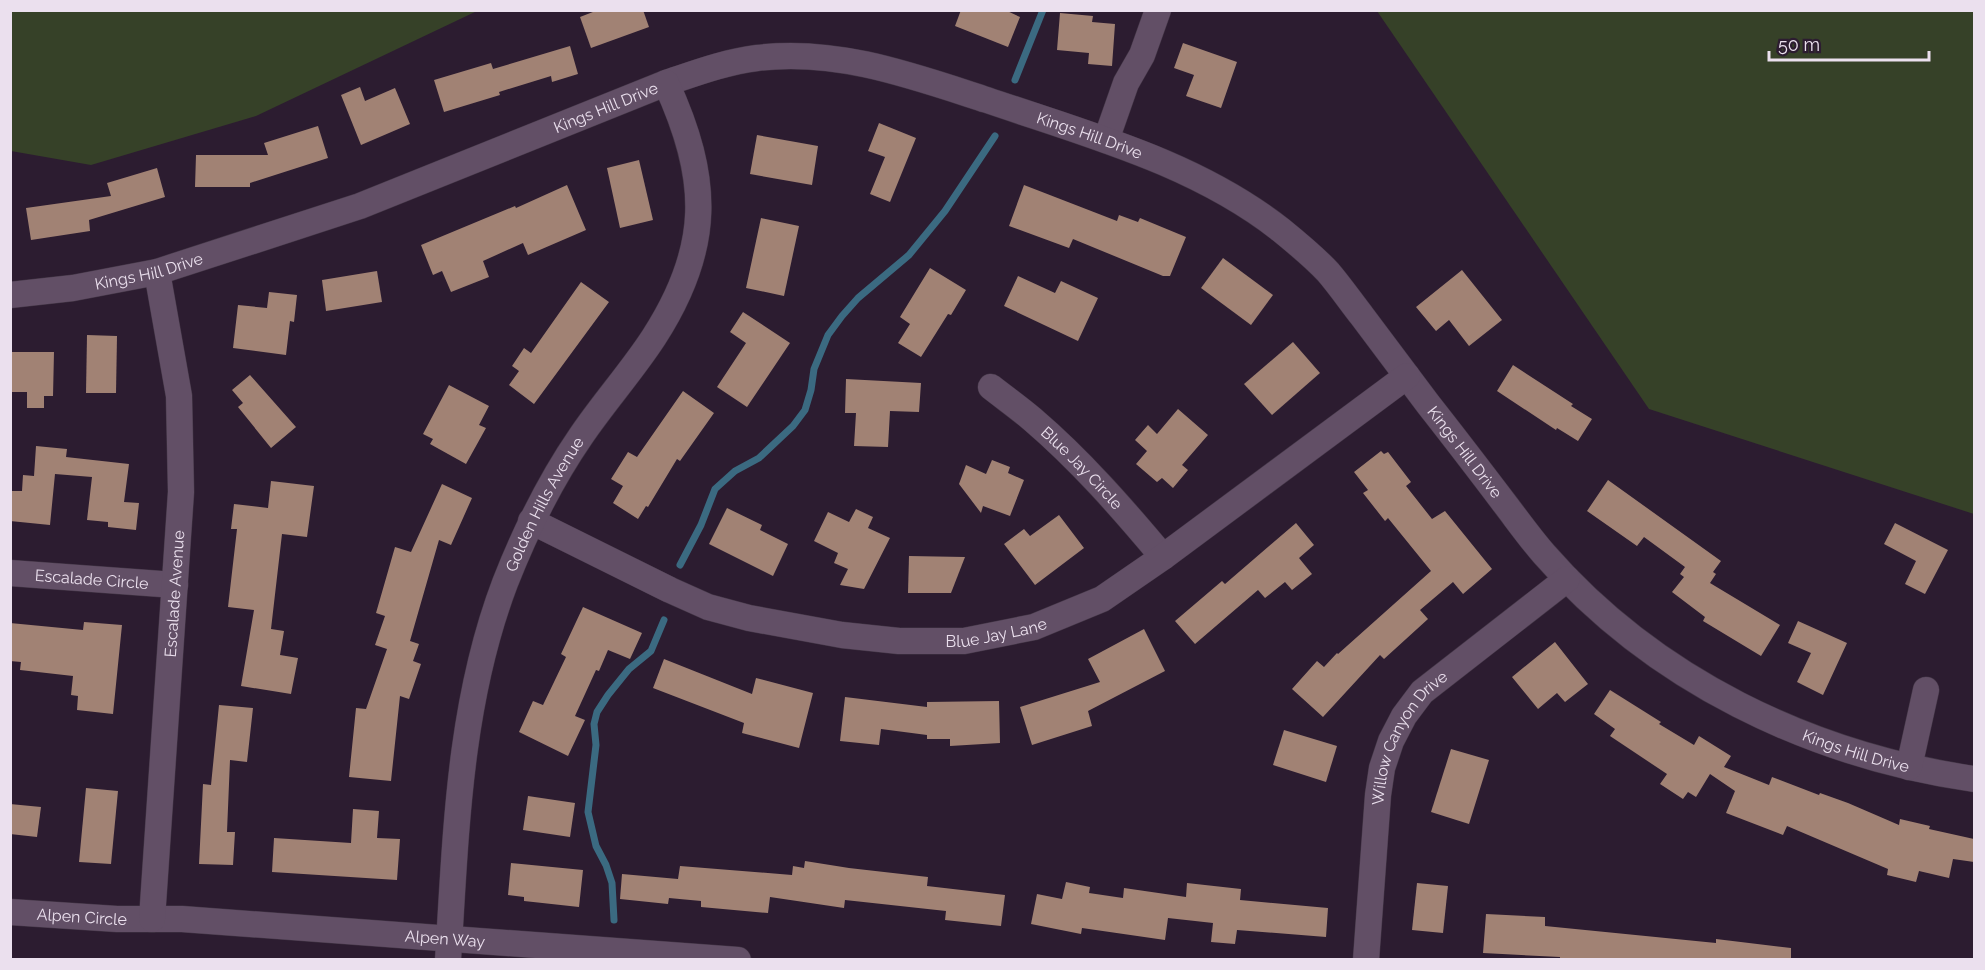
<svg xmlns="http://www.w3.org/2000/svg" width="1985" height="970" font-family="Raleway,sans-serif">
	<rect width="100%" height="100%" fill="#2c1c30"/>
	<g fill="#364128">
		<path d="M10 11 11 10 477 11 256 116 91 165 11 151Z"/>
		<path d="M1377 11H1974V514L1649 409Z"/>
	</g>
	<g fill="none" stroke-linecap="round" stroke-linejoin="round">
		<g stroke="#3b6a81" stroke-width="7">
			<path d="M1015 80 1043 10"/>
			<path d="M680 565 701 525 715 489 735 471 759 458 793 426 805 410 811 390 814 369 828 335 842 316 858 298 909 255 945 211 995 136"/>
			<path d="M614 920 612 883 606 865 596 846 588 812 596 745 594 724 597 712 608 695 629 669 651 651 664 620"/>
		</g>
	</g>
	<g fill="#a18274">
		<path d="M598 10H643L649 27 591 48 580 17Z"/>
		<path d="M961 10H1005L1020 17 1008 47 955 26Z"/>
		<path d="M1060 13 1093 16 1092 22 1115 24 1112 66 1088 64 1089 53 1057 50Z"/>
		<path d="M1183 43 1237 62 1221 108 1186 96 1194 75 1174 68Z"/>
		<path d="M570 46 578 74 552 82 551 76 499 92 500 95 444 112 434 80 491 63 493 69Z"/>
		<path d="M360 87 365 101 395 88 410 124 361 145 341 95Z"/>
		<path d="M879 123 916 138 890 202 870 194 885 157 868 151Z"/>
		<path d="M318 126 328 158 250 183V187H195L196 155H268L264 143Z"/>
		<path d="M757 135 818 146 812 185 750 174Z"/>
		<path d="M639 160 653 220 620 228 607 168Z"/>
		<path d="M157 168 165 197 89 220 90 231 31 240 26 208 111 196 107 183Z"/>
		<path d="M567 185 586 230 528 255 523 243 483 261 489 277 451 292 442 271 433 275 421 245 515 206 516 208Z"/>
		<path d="M1024 185 1117 221 1119 215 1138 222 1140 218 1186 237 1170 276H1163L1073 239 1069 248 1009 226Z"/>
		<path d="M761 218 799 226 784 296 746 288Z"/>
		<path d="M1223 258 1273 295 1251 325 1201 288Z"/>
		<path d="M930 268 966 290 951 315 948 314 921 357 898 343 910 324 900 317Z"/>
		<path d="M1462 270 1502 320 1469 346 1449 320 1436 331 1416 307Z"/>
		<path d="M377 271 382 302 326 311 322 280Z"/>
		<path d="M1018 276 1055 293 1061 281 1098 298 1078 341 1004 306Z"/>
		<path d="M581 282 609 302 534 404 509 385 519 371 512 366 524 348 531 353Z"/>
		<path d="M269 292 297 295 294 322 290 321 286 355 233 348 238 305 267 308Z"/>
		<path d="M743 312 790 343 747 407 717 387 746 343 730 332Z"/>
		<path d="M87 335 117 336 116 393H86Z"/>
		<path d="M1293 342 1320 373 1272 415 1244 384Z"/>
		<path d="M10 352H54L53 396H44V408H27V392H10Z"/>
		<path d="M1513 365 1573 404 1571 406 1592 419 1578 441 1557 428 1556 430 1497 391Z"/>
		<path d="M250 375 296 427 271 448 238 407 243 403 232 390Z"/>
		<path d="M846 379 921 383 919 412 890 411 888 447 854 446 856 413H845Z"/>
		<path d="M449 385 489 406 479 425 486 428 466 464 430 444 433 439 423 434Z"/>
		<path d="M683 391 714 413 680 461 677 459 648 507 646 506 638 519 613 503 623 486 611 479 628 452 637 457Z"/>
		<path d="M1178 409 1208 435 1182 465 1188 470 1173 488 1162 478 1157 482 1136 464 1147 451 1135 440 1148 425 1157 434Z"/>
		<path d="M36 446 67 449 66 457 129 464 124 502 139 503 136 530 108 527V522L87 520 92 477 55 474 50 525 10 521V491H22L23 475 34 476Z"/>
		<path d="M1381 451 1384 454 1388 452 1411 482 1406 486 1432 519 1445 511 1492 569 1463 594 1453 582 1420 610 1428 619 1384 659 1380 655 1323 717 1292 689 1317 661 1324 667 1337 653 1338 654 1431 571 1388 518 1385 521 1363 493 1368 490 1354 472Z"/>
		<path d="M992 460 1010 467 1008 473 1024 480 1010 516 983 506 981 513 959 484 966 465 986 474Z"/>
		<path d="M1608 480 1721 561 1713 572 1716 574 1710 583 1780 625 1761 656 1703 621 1705 617 1672 592 1684 577 1680 574 1685 567 1644 537 1637 546 1587 511Z"/>
		<path d="M271 481 314 486 307 537 282 534 271 629 284 631 280 655 298 658 291 694 241 686 254 610 228 607 237 529H231L234 504 268 508Z"/>
		<path d="M442 484 472 498 451 545 439 540 410 641 419 644 413 661 421 664 409 699 400 696 391 781 349 777 356 708 366 709 387 649 375 645 385 616 376 613 395 547 411 552Z"/>
		<path d="M727 508 762 525 760 530 788 544 773 576 709 544Z"/>
		<path d="M856 509 873 517 868 528 890 538 864 589 840 585 848 569 834 563 838 553 814 541 828 512 849 522Z"/>
		<path d="M1059 515 1084 548 1035 585 1004 544 1024 529 1030 536Z"/>
		<path d="M1296 523 1314 545 1299 558 1312 574 1292 590 1285 582 1265 598 1258 590 1195 644 1175 621 1222 581 1225 584Z"/>
		<path d="M1895 523 1948 550 1925 594 1905 584 1916 561 1884 544Z"/>
		<path d="M909 556 965 557 951 593H908Z"/>
		<path d="M583 607 642 633 630 659 608 650 599 671 596 670 575 716 585 720 568 756 519 732 533 701 543 705 566 657 561 654Z"/>
		<path d="M1798 621 1847 643 1823 695 1797 682 1811 653 1788 643Z"/>
		<path d="M84 622 122 625 113 714 77 710 78 696 71 695 73 676 20 670 21 662 10 661V623L83 630Z"/>
		<path d="M1144 629 1165 671 1088 711 1092 726 1032 745 1020 707 1100 682 1088 659Z"/>
		<path d="M1555 642 1588 684 1565 702 1557 693 1538 709 1512 677Z"/>
		<path d="M664 659 752 694 756 678 813 693 799 748 742 733 744 723 653 688Z"/>
		<path d="M1610 690 1661 722 1659 724 1694 745 1699 736 1731 756 1724 767 1769 785 1772 777 1819 795 1820 793 1848 803 1899 825 1900 819 1930 826 1929 829 1974 839V862L1953 859 1949 878 1919 871 1916 882 1887 875 1888 869 1787 826 1783 835 1726 813 1735 791 1710 774 1696 797 1688 792 1683 799 1660 784 1667 774 1610 736 1615 729 1594 714Z"/>
		<path d="M845 697 927 707V702L999 701 1000 743 950 746V739H927V735L881 729 879 745 840 741Z"/>
		<path d="M219 705 253 708 247 762 230 760 227 832H235L233 865 199 864 203 784 211 785Z"/>
		<path d="M1284 730 1337 746 1326 782 1273 765Z"/>
		<path d="M1451 749 1489 760 1469 824 1431 812Z"/>
		<path d="M86 788 118 791 111 864 79 862Z"/>
		<path d="M528 796 575 803 570 837 523 830Z"/>
		<path d="M10 804 41 807 37 837 10 834Z"/>
		<path d="M353 809 379 811 377 838 400 839 397 880 272 872 274 838 351 843Z"/>
		<path d="M805 861 849 868 928 877 927 886 1005 895 1001 926 945 920 946 911 845 900 844 908 770 897 768 913 701 907V901L669 898 668 904 620 899 622 874 678 879 680 866 792 875 793 866 804 868Z"/>
		<path d="M511 863 583 870 579 907 524 901V897L508 895Z"/>
		<path d="M1066 882 1090 887 1089 893 1123 898 1124 888 1186 897 1187 883 1241 889 1240 900 1328 908 1326 937 1237 930 1235 944 1211 942 1213 923 1168 918 1165 940 1082 928 1081 934 1031 924 1037 894 1062 899Z"/>
		<path d="M1417 883 1448 886 1443 933 1412 930Z"/>
		<path d="M1486 914 1545 917V926L1716 943V939L1791 948V960H1560V957L1483 953Z"/>
	</g>
	<g fill="none" stroke-linecap="round" stroke-linejoin="round">
		<defs>
			<g id="minor">
				<path d="M1106 140 1126 83 1142 55 1158 10"/>
				<path id="s1" d="M10 295 73 288 157 272 360 206 666 83C696 73 725 62 757 58 837 48 913 76 987 100 1089 135 1196 163 1281 230 1297 243 1314 257 1328 272 1340 286 1351 302 1362 316 1384 345 1406 375 1428 404 1454 437 1480 471 1505 504 1518 521 1530 538 1544 554 1654 680 1810 755 1974 779"/>
				<path id="s2" d="M991 387C1005 398 1019 408 1032 419 1080 460 1122 508 1163 557"/>
				<path id="s3" d="M531 521 670 590 708 607 749 618 842 635 899 641H964L1034 627 1102 599 1163 557 1407 376"/>
				<path id="s4" d="M10 573 175 585"/>
				<path d="M1909 767 1926 690"/>
				<path id="s5" d="M10 912 117 919H182L738 960"/>
				<path id="s6" d="M152 919 181 492 179 396 157 272"/>
				<path id="s7" d="M448 960C456 832 459 704 505 583 525 532 550 481 581 436 604 402 632 371 654 337 712 247 710 179 666 83"/>
				<path id="s8" d="M1366 960 1378 795 1382 768 1391 741 1404 716 1422 692 1567 579"/>
			</g>
		</defs>
		<use href="#minor" stroke="#433646" stroke-width="27"/>
		<use href="#minor" stroke="#624f66" stroke-width="26"/>
	</g>
	<g text-anchor="middle" stroke-width="6" stroke-linejoin="round" paint-order="stroke">
		<g font-size="16" fill="#ebe0ee" stroke="#2c1c30">
			<text dy="6" stroke="none"><textPath href="#s1" startOffset="627">Kings Hill Drive</textPath></text>
			<text dy="6" stroke="none"><textPath href="#s1" startOffset="1131">Kings Hill Drive</textPath></text>
			<text dy="6" stroke="none"><textPath href="#s1" startOffset="141">Kings Hill Drive</textPath></text>
			<text dy="6" stroke="none"><textPath href="#s1" startOffset="1635">Kings Hill Drive</textPath></text>
			<text dy="6" stroke="none"><textPath href="#s2" startOffset="122">Blue Jay Circle</textPath></text>
			<text dy="6" stroke="none"><textPath href="#s7" startOffset="471">Golden Hills Avenue</textPath></text>
			<text dy="6" stroke="none"><textPath href="#s4" startOffset="82">Escalade Circle</textPath></text>
			<text dy="6" stroke="none"><textPath href="#s6" startOffset="326">Escalade Avenue</textPath></text>
			<text dy="6" stroke="none"><textPath href="#s3" startOffset="489">Blue Jay Lane</textPath></text>
			<text dy="6" stroke="none"><textPath href="#s8" startOffset="232">Willow Canyon Drive</textPath></text>
			<text dy="6" stroke="none"><textPath href="#s1" startOffset="2138">Kings Hill Drive</textPath></text>
			<text dy="6" stroke="none"><textPath href="#s5" startOffset="72">Alpen Circle</textPath></text>
			<text dy="6" stroke="none"><textPath href="#s5" startOffset="436">Alpen Way</textPath></text>
		</g>
	</g>
	<rect width="1985" height="970" fill="none" stroke="#ebe0ee" stroke-width="24"/>
	<path d="M1769 51v9h160v-9" fill="none" stroke="#ebe0ee" stroke-width="3"/>
	<text x="1778" y="51" font-size="18" fill="#ebe0ee" stroke="#2c1c30" stroke-width="4.5" paint-order="stroke">50 m</text>
</svg>
